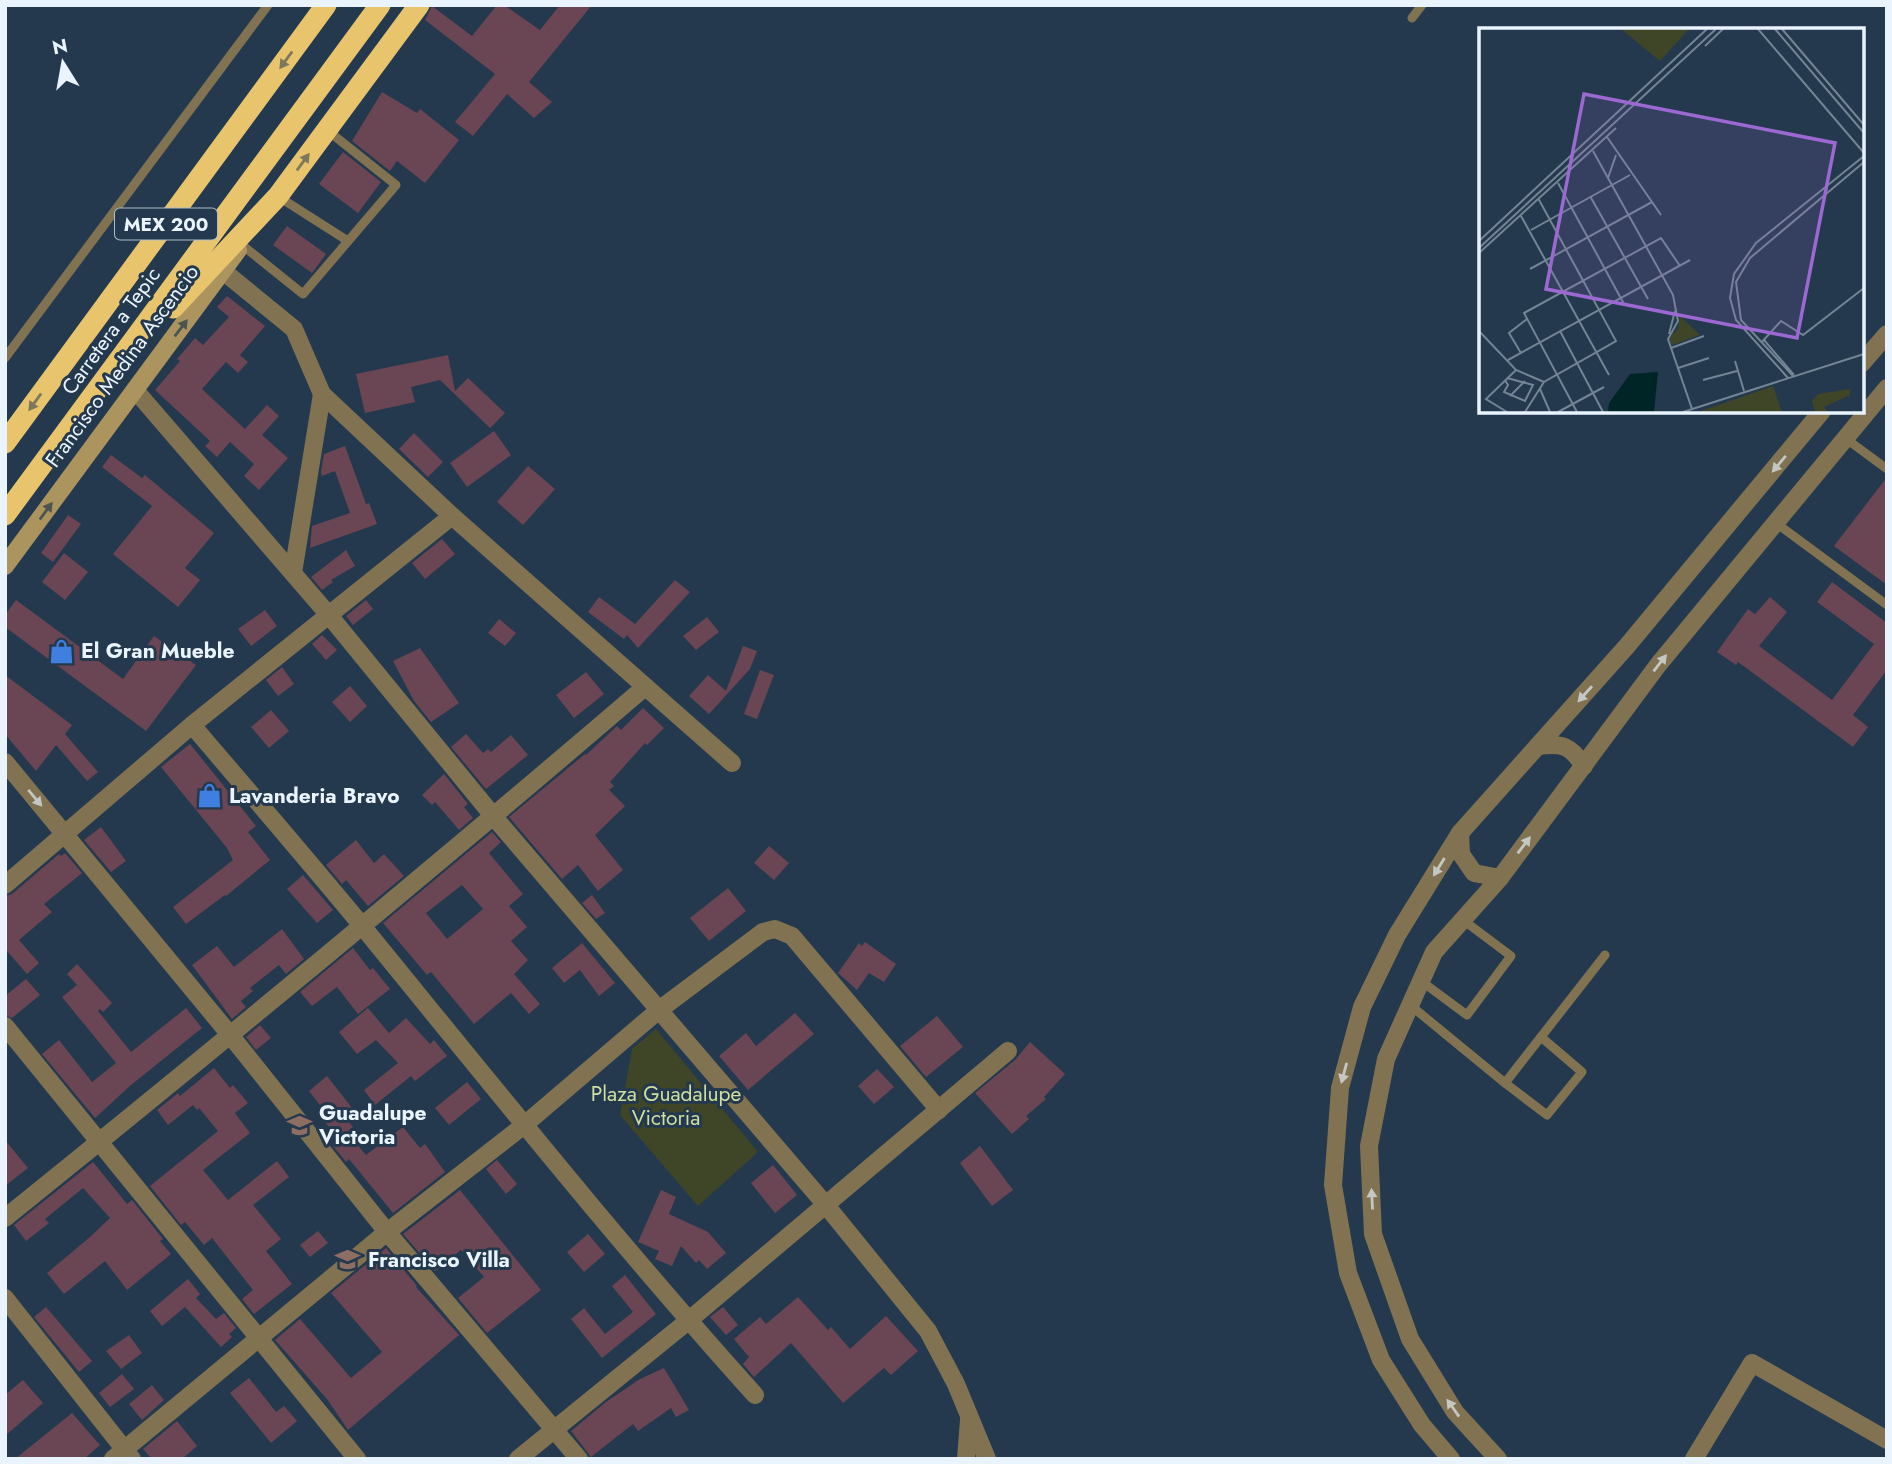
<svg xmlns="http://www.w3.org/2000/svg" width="1892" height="1464" font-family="Jost,sans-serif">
	<rect width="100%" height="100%" fill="#24394d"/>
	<path fill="#3e4627" d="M656 1029 758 1152 698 1206 620 1115 632 1049Z"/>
	<g fill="#6a4553" fill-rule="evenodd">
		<path d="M497 5H504L540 30 560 5H592L529 82 552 102 534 118 507 94 473 136 455 122 495 74 425 20 432 6 472 36Z"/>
		<path d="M382 92 417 113 420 109 459 140 425 183 397 161 390 171 352 141Z"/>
		<path d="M343 152 381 182 358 213 319 184Z"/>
		<path d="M287 226 326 254 312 273 273 245Z"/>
		<path d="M227 296 265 326 240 355 248 362 238 373 226 362 202 389 245 429 267 405 279 416 262 435 288 458 259 490 244 476 254 464 230 442 217 457 205 446 210 441 155 390 180 361 177 359 195 338 203 345 229 317 217 307Z"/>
		<path d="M448 355 455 391 468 378 505 413 490 428 440 380 411 387 415 402 365 413 356 374Z"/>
		<path d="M494 431 511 455 467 487 450 463Z"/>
		<path d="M414 433 443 462 428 477 399 449Z"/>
		<path d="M345 446 366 504 369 503 377 524 310 548 312 526 350 513 335 471 322 476 321 472 324 454Z"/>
		<path d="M111 455 142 478 145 475 214 533 185 568 200 580 178 607 113 554 152 506 102 467Z"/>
		<path d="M528 466 555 489 523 525 497 502Z"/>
		<path d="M1887 477V585L1834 546Z"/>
		<path d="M68 515 81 524 53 562 41 553Z"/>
		<path d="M442 539 455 554 425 579 412 563Z"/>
		<path d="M346 550 355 566 331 580 333 582 322 590 311 577Z"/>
		<path d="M64 553 88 572 65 600 42 582Z"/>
		<path d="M675 580 690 592 638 648 627 635 624 639 588 612 599 597 635 624Z"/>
		<path d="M1832 582 1887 623V670L1853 715 1868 727 1853 747 1738 662 1736 665 1717 652 1748 609 1755 614 1770 597 1787 612 1759 646 1832 700 1874 644 1817 602Z"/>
		<path d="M16 600 123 679 154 636 196 665 146 731 5 627V615Z"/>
		<path d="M366 600 373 609 353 625 346 616Z"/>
		<path d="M265 610 277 626 251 646 238 629Z"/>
		<path d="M707 617 719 632 696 650 683 636Z"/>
		<path d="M499 619 516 633 505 646 488 633Z"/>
		<path d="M322 635 337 650 326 660 312 644Z"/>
		<path d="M743 646 757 651 750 669 709 714 689 696 708 675 726 691Z"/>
		<path d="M420 648 459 703 431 722 414 701 393 661Z"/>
		<path d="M282 667 294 684 278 696 266 680Z"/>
		<path d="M760 670 774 675 757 719 744 714Z"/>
		<path d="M586 672 604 694 574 718 556 695Z"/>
		<path d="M5 675 72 725 65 734 98 772 87 781 56 745 36 771 5 734Z"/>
		<path d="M350 686 367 706 350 722 332 702Z"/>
		<path d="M643 708 664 728 647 745 645 743 610 782 614 786 609 790 625 806 595 835 623 870 598 891 578 865 562 879 509 817 585 754 586 755 617 726 621 730Z"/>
		<path d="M271 710 289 731 269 748 251 727Z"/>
		<path d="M466 734 483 753 488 749 491 752 511 735 528 755 486 789 451 747Z"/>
		<path d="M190 744 256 826 248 832 270 860 226 896 225 895 186 924 173 907 233 860 227 848 161 767Z"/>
		<path d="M444 774 468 804 464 807 473 818 459 830 435 802 432 805 422 795Z"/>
		<path d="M101 827 126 861 111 872 84 840Z"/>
		<path d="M492 832 501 842 489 853 523 894 509 906 527 927 511 941 528 960 514 974 540 1004 529 1014 511 993 474 1024 431 972 427 975 383 923ZM462 885 483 909 447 939 426 913Z"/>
		<path d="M356 840 374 863 384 854 404 876 368 906 346 880 342 884 326 865Z"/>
		<path d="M769 846 789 863 774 880 754 863Z"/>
		<path d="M65 853 82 873 44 904 52 912 19 940 39 963 27 974 7 951 5 952V896L12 894 59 854 61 856Z"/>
		<path d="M303 875 333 910 317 923 287 889Z"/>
		<path d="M728 888 746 911 709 941 690 918Z"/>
		<path d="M592 895 605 913 596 919 582 903Z"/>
		<path d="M282 929 304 959 286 974 279 965 250 988 253 991 241 1001 246 1007 232 1019 192 965 217 946 234 967Z"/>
		<path d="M865 942 896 964 884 982 869 973 857 990 838 973 859 943 862 946Z"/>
		<path d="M582 943 615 983 599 996 580 970 564 983 552 968Z"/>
		<path d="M353 948 370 970 373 968 390 989 358 1014 337 987 312 1006 300 992Z"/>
		<path d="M77 964 112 1003 103 1012 100 1009 98 1011 131 1052 186 1008 202 1028 131 1085 95 1118 42 1054 59 1040 92 1082 116 1063 62 997 77 985 67 974Z"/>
		<path d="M26 979 40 995 12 1018 5 1015V996Z"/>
		<path d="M368 1008 389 1033 406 1018 430 1044 434 1040 447 1056 415 1081 411 1076 375 1105 364 1090 398 1063 376 1040 357 1054 339 1032Z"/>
		<path d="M795 1013 814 1034 748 1090 719 1056 746 1033 756 1046Z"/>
		<path d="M937 1016 963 1047 926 1077 900 1046Z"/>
		<path d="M260 1025 271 1038 256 1050 246 1037Z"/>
		<path d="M1030 1042 1065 1074 1044 1097 1046 1099 1026 1116 1029 1119 1012 1134 975 1093 1015 1060Z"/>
		<path d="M214 1068 230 1088 233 1085 248 1103 235 1113 250 1133 203 1170 228 1200 277 1161 289 1177 253 1205 281 1239 266 1251 292 1284 254 1314 242 1299 253 1290 212 1238 204 1245 185 1222 181 1225 150 1186 218 1131 199 1108 197 1110 193 1105 168 1125 157 1110 178 1093 180 1096Z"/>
		<path d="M877 1069 894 1087 874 1104 858 1086Z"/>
		<path d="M327 1076 352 1108 343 1115 353 1127 339 1139 321 1117 326 1113 309 1091Z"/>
		<path d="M467 1082 481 1099 449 1125 435 1108Z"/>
		<path d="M403 1127 420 1148 425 1144 445 1172 393 1213 349 1159 346 1162 333 1146 348 1134 366 1155Z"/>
		<path d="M5 1140 28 1168 5 1186Z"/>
		<path d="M980 1146 1013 1190 992 1206 960 1163Z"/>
		<path d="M497 1160 517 1184 506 1194 486 1169Z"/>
		<path d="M93 1162 127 1204 132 1200 163 1239 160 1241 171 1254 127 1290 105 1261 64 1294 47 1273 90 1237 110 1218 83 1188 45 1219 49 1223 26 1241 14 1225Z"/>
		<path d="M773 1165 797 1195 775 1213 751 1183Z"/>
		<path d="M460 1190 541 1290 487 1333 458 1298 484 1277 461 1250 435 1271 403 1234Z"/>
		<path d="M661 1190 676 1197 669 1214 708 1232 726 1253 707 1269 699 1260 696 1263 681 1246 672 1266 655 1259 659 1251 638 1242Z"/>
		<path d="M318 1231 328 1243 310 1257 300 1245Z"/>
		<path d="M588 1234 605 1254 584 1272 567 1252Z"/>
		<path d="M386 1248 417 1286 416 1287 459 1335 348 1430 327 1399 275 1340 300 1319 351 1378 382 1352 331 1293Z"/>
		<path d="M625 1275 656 1314 602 1358 571 1319 584 1308 605 1334 633 1312 612 1286Z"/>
		<path d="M188 1279 200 1294 196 1298 216 1319 224 1313 236 1328 229 1334 232 1337 221 1347 185 1307 162 1326 150 1311Z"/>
		<path d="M798 1297 828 1330 831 1327 850 1349 886 1316 918 1351 891 1375 884 1368 843 1403 791 1343 754 1377 743 1364 749 1357 734 1339 760 1317 766 1324Z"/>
		<path d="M46 1307 92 1361 79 1372 34 1317Z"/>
		<path d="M723 1307 738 1325 726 1335 710 1317Z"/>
		<path d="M129 1335 142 1353 121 1369 106 1351Z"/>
		<path d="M664 1368 689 1410 676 1417 671 1408 638 1431 633 1424 591 1457 571 1431 606 1402 640 1379Z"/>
		<path d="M122 1374 134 1389 110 1407 99 1393Z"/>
		<path d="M249 1378 276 1412 284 1406 297 1421 271 1443 230 1393Z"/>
		<path d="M23 1380 43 1403 5 1436V1395Z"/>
		<path d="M152 1385 164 1400 142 1420 129 1404Z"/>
		<path d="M72 1413 100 1445 84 1459H15Z"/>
		<path d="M177 1421 197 1446 182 1459H152L143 1449Z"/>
	</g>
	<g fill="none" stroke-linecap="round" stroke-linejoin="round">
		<g stroke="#817352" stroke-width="9">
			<path d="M1412 18 1422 5"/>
			<path d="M279 197 348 241"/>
			<path d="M242 245 303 294 396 185 327 130"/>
			<path d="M5 358 268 5"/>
			<path d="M1845 438 1887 469"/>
			<path d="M1776 523 1887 605"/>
			<path d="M1421 981 1467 1015 1511 956 1463 920"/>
			<path d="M1410 1005 1505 1083 1605 955"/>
			<path d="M1505 1083 1547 1115 1582 1072 1541 1037"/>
		</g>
		<g stroke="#817352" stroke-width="18">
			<path d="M223 271 294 329 322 394 452 516 732 763"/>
			<path d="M1862 363 1887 334"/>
			<path d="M135 390 328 614 494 817 825 1204 928 1331 956 1384 987 1459"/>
			<path d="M293 573 322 394"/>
			<path d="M192 725C249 792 307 859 363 927 492 1085 619 1244 755 1395"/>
			<path d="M1538 746C1562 743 1570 745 1584 766"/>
			<path d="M5 762 231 1036 387 1232 579 1459"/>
			<path d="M1460 833 1461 854 1474 873 1500 878"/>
			<path d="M5 885 192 725 452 516"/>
			<path d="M5 1026 357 1459"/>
			<path d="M5 1218C221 1044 435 867 645 687"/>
			<path d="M5 1298 132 1459"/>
			<path d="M113 1459 387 1232 523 1126 659 1010 763 932 775 929 792 936 939 1110"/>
			<path d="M518 1459 688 1321 1008 1051"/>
			<path d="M966 1459 969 1420"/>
			<path d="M1451 1459 1422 1425 1381 1360 1348 1273 1333 1185 1340 1088 1362 1007 1397 935 1460 833 1627 646 1822 411"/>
			<path d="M1498 1459 1455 1412 1410 1339 1373 1234 1369 1146 1386 1059 1434 952 1500 878 1658 665 1887 388"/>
			<path d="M1694 1459 1752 1363 1887 1440"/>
		</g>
		<path stroke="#ab945e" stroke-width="18" d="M5 566 238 250"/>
		<g stroke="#e8c46d" stroke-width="21">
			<path d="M173 308 278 196 419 5"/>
			<path d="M5 443 326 5"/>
			<path d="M5 515 380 5"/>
		</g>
	</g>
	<defs><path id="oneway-solid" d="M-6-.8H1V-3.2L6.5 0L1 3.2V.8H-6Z" transform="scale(1.75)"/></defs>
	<g fill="#7c785b">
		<use href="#oneway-solid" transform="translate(286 60) rotate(126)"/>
		<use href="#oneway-solid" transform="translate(303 162) rotate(-54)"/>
		<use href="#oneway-solid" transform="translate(35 402) rotate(126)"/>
	</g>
	<g fill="#4c5452">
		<use href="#oneway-solid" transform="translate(181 328) rotate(-53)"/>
		<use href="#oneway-solid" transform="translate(46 511) rotate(-54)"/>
	</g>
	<g fill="#c5c7c2">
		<use href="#oneway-solid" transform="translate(1779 464) rotate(130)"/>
		<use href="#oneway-solid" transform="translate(1660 663) rotate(-52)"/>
		<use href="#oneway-solid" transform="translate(1585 694) rotate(132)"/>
		<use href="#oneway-solid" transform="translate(35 798) rotate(50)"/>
		<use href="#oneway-solid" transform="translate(1524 845) rotate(-53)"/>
		<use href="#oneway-solid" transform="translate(1439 867) rotate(122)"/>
		<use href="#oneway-solid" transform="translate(1344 1073) rotate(105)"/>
		<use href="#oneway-solid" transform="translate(1372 1199) rotate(-93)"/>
		<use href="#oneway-solid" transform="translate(1453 1408) rotate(-125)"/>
	</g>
	<defs>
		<symbol id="shop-bare" viewBox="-9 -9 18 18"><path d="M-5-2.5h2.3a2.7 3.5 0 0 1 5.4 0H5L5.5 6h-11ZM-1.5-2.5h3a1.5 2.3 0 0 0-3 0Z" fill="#3f7fe0" stroke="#24394d" stroke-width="2.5" paint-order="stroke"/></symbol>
		<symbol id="school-bare" viewBox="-9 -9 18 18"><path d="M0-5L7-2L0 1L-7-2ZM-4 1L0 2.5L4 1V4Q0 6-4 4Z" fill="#8d6e63" stroke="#24394d" stroke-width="2.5" paint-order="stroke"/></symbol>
	</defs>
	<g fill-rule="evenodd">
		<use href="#shop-bare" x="44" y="634" width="35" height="35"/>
		<use href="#shop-bare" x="192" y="778" width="35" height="35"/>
		<use href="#school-bare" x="282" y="1108" width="35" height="35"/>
		<use href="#school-bare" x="330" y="1242" width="35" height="35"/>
	</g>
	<g text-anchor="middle" stroke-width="6" stroke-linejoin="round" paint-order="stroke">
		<rect fill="#24394d" stroke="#aebcc9" stroke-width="2" x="115" y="208.5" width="102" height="31" rx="5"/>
		<g font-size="19" font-weight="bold" fill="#e9f4fe">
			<text x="166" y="231">MEX 200</text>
		</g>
		<g font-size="21" fill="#e9f4fe" stroke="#24394d">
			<text transform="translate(111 331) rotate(-54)" y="7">Carretera a Tepic</text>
			<text transform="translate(122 366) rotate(-54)" y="7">Francisco Medina Ascencio</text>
		</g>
		<g font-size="21" font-weight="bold" fill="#e9f4fe" stroke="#24394d" text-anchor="start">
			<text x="81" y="658">El Gran Mueble</text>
			<text x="229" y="803">Lavanderia Bravo</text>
			<text x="319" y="1120">Guadalupe<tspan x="319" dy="24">Victoria</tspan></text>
			<text x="368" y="1267">Francisco Villa</text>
		</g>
		<g font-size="21" fill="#cedfa1" stroke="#24394d">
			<text x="666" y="1101">Plaza Guadalupe<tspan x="666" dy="24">Victoria</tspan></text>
		</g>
	</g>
	<g transform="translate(1479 28)">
		<rect width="385" height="385" fill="#24394d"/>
		<path d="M142 1H210L181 33ZM201 288 221 307 193 317 190 310 199 301ZM294 358 303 384H219ZM371 361V367L345 379 349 384H336L333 373 339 366Z" fill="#3e4627"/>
		<path d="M179 344 175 384H129L130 375 151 346Z" fill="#002527"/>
		<path fill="none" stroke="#738494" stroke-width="2" d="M279 1 385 125M296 1 385 105M303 1 385 97M226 18 244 1M128 109 182 187M114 123 194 267 199 293 189 311 213 381M129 150 137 127M79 155 145 276M111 168 169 271M42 188 130 347M52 202 151 147M0 213 228 1M0 220 237 1M0 225 137 100M51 241 173 174M0 303 37 342 65 354M81 303 124 384M190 306 196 283M285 312 315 347M282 315 302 293 324 307 385 260M192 320 225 308M42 325 30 305 48 291M29 332 211 232M256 333 265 363M199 340 230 330M314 348 262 292 257 254 271 230 385 134M309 350 257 292 251 270 255 246 277 215 385 128M26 352 29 357 25 364 46 373 54 357 28 350M224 352 258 343M61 361 71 384M31 368 46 353M28 384 7 371 37 342M46 384 65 354 137 313 59 170M79 384 125 359M98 384 45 285 182 210 201 238M204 384 385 326"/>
		<path fill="#9c68d2" fill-opacity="0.15" stroke="#9c68d2" stroke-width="3.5" d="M105 66 356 115 318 310 67 261Z"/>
		<rect width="385" height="385" fill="none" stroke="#e9f4fe" stroke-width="3.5"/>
	</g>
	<rect width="1892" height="1464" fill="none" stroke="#e9f4fe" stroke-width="14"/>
	<g transform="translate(63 63) rotate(349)" stroke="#24394d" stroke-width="5" paint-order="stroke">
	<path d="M0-5L12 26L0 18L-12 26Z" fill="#e9f4fe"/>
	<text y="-10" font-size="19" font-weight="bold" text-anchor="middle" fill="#e9f4fe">N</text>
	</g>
</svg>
